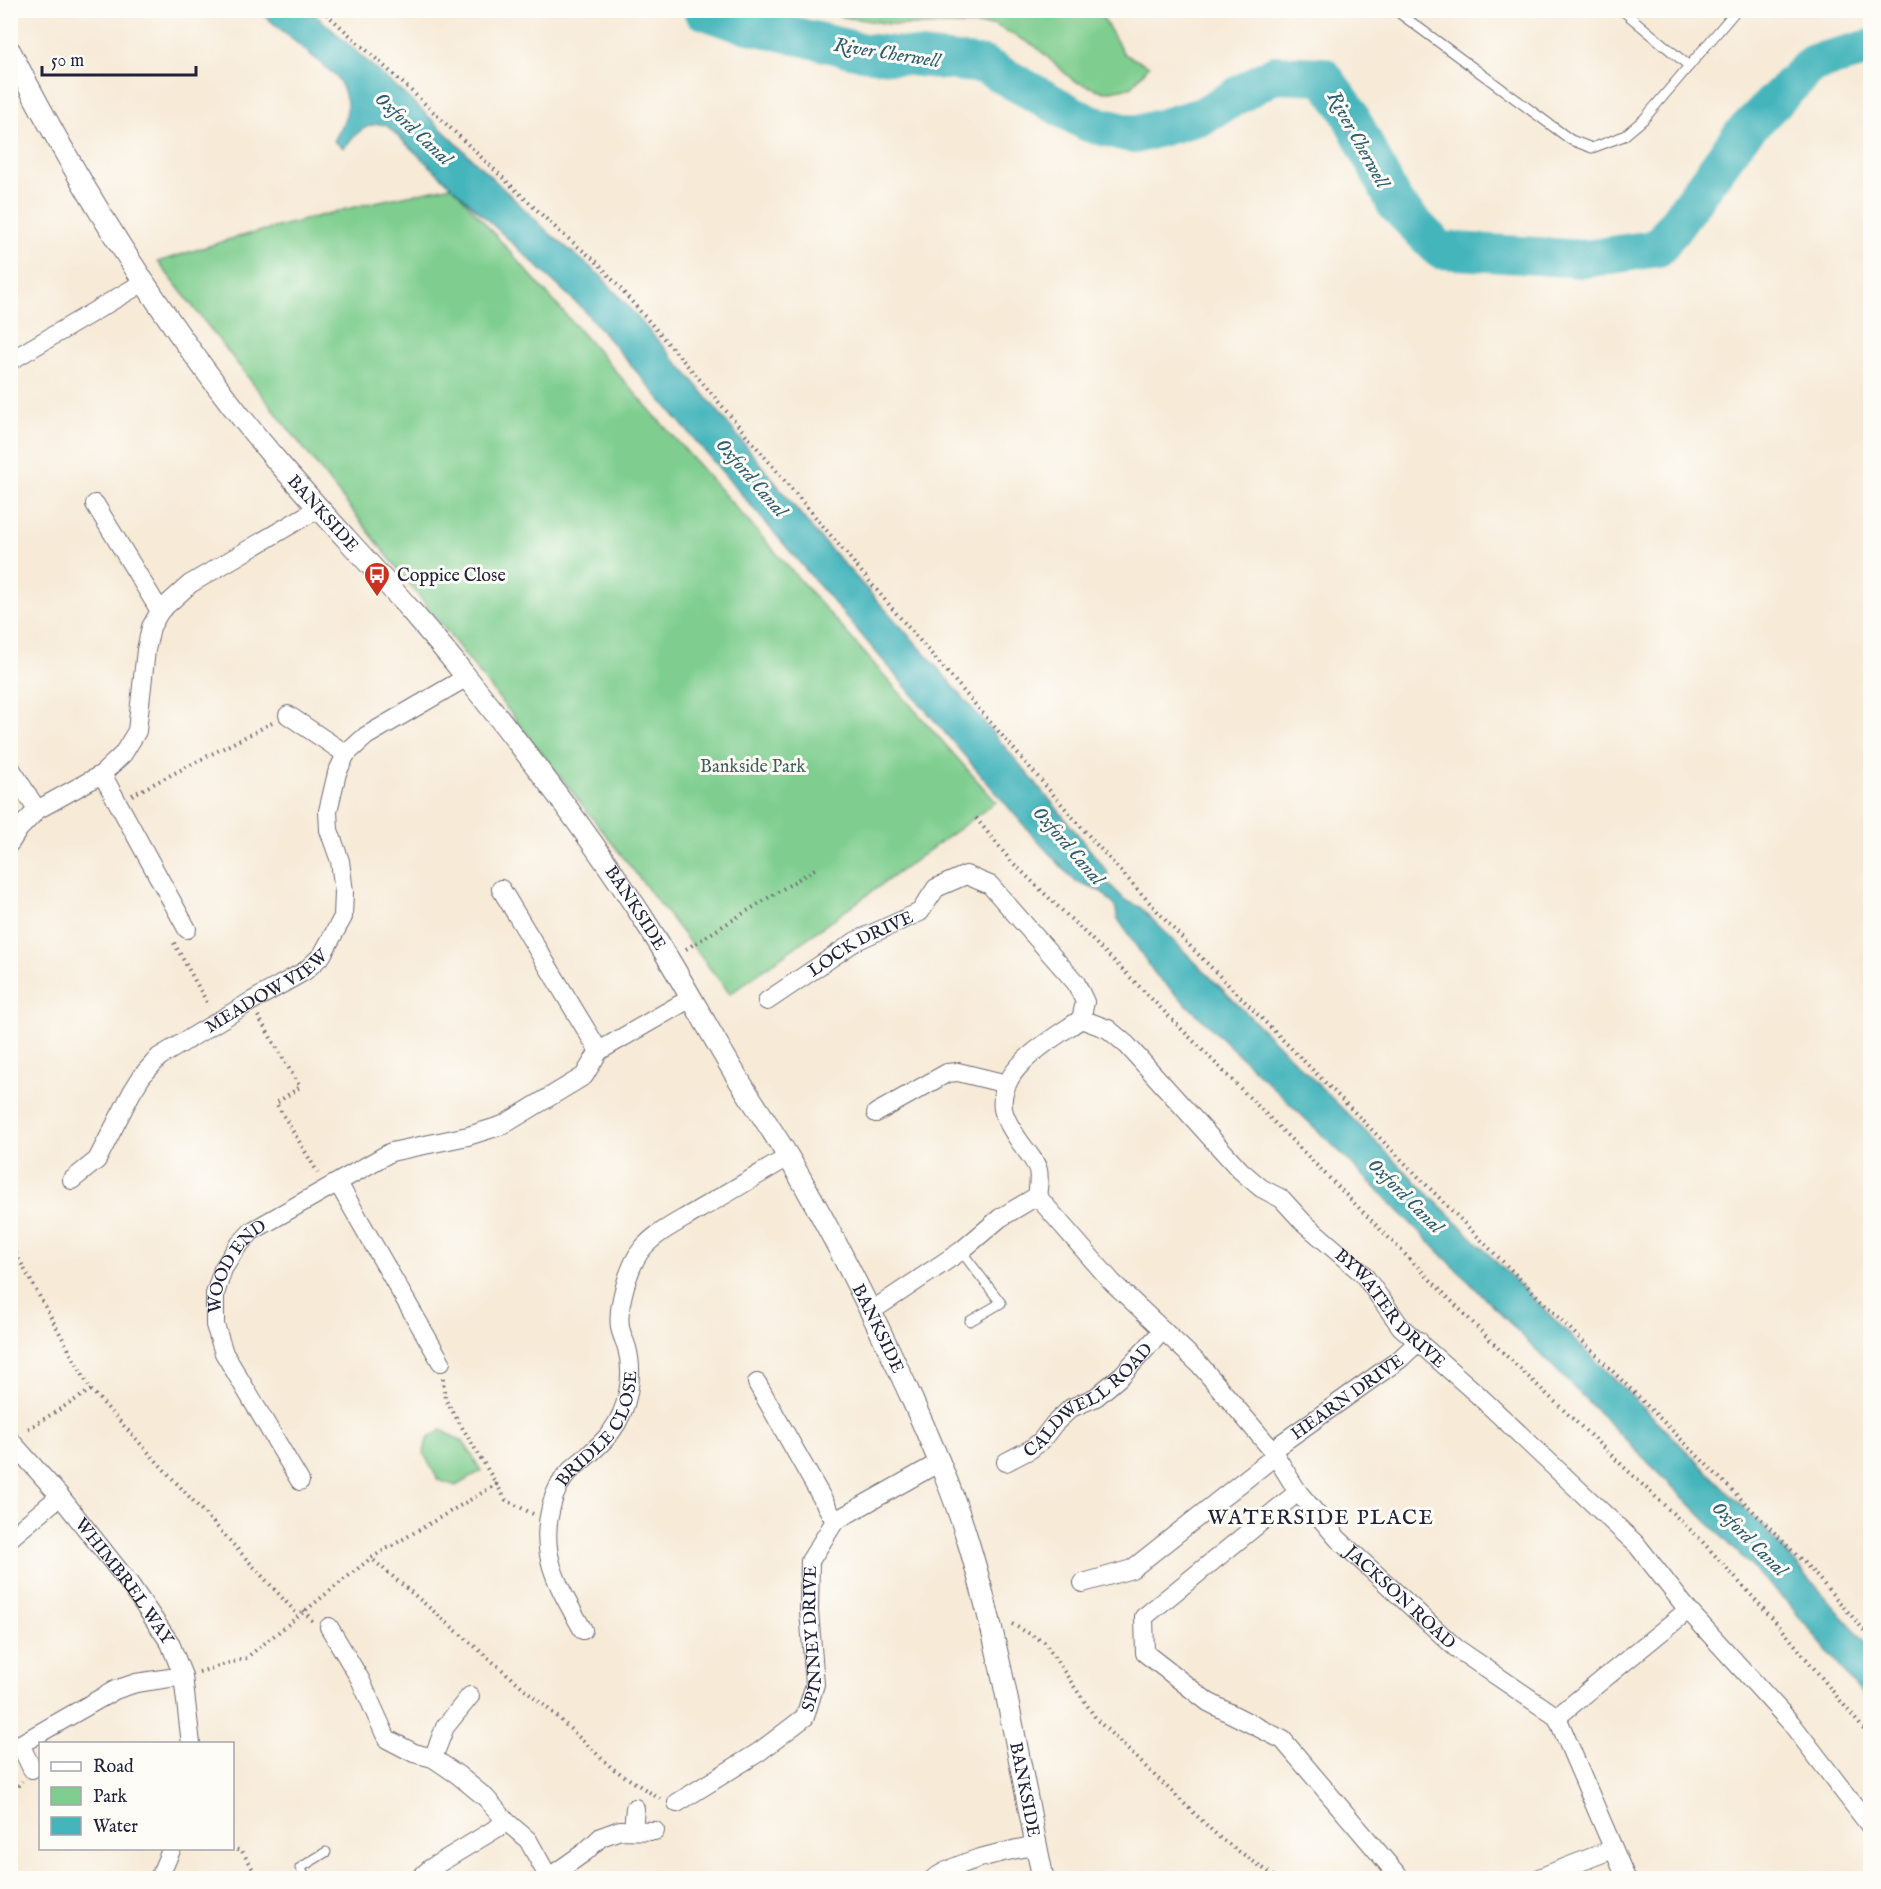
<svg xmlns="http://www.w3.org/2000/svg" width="1881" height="1889" font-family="'IM FELL English',serif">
	<rect width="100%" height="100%" fill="#fdfcf7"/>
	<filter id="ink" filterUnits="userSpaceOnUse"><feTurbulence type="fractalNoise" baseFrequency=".0167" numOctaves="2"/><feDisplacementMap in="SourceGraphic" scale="12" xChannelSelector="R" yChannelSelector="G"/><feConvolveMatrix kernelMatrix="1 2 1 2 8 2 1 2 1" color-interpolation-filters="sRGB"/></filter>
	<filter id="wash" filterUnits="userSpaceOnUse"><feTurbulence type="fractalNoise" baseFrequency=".008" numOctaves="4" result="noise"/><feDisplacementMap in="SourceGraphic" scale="24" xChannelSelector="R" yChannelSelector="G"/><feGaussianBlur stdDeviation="1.35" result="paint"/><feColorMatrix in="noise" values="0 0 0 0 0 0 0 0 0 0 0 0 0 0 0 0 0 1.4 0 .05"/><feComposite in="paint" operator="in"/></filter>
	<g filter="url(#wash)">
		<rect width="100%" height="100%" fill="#f7ead7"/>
		<g fill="#7fce8f" stroke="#507865" stroke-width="1.5">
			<path d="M824 11H1099L1124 54 1149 66 1131 87 1105 92 1074 81 1035 46 995 25H896L844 17Z"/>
			<path d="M452 186 996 802 730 994 158 262 234 238 370 203Z"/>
			<path d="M441 1430 464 1442 481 1471 456 1486 438 1480 424 1454 427 1439Z"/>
		</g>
		<path fill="#45b5bc" stroke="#346c7c" stroke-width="1.5" d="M259 11H311L426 114 549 233 601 276 696 384 814 531 931 660 1054 805 1107 871 1109 884 1125 900 1140 907 1208 975 1763 1527 1870 1647V1704L1788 1603 1342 1154 1155 974 1118 919 1115 906 1102 892 1076 882 1034 837 584 310 386 125C367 121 355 134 344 148L334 141C349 114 353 105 337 77Z"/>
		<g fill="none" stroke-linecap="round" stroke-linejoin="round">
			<path stroke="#45b5bc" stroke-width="38" d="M702 10 736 22 864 52 984 65 1088 123 1135 135 1202 116 1275 74 1323 76 1346 107 1395 204 1440 250 1585 259 1658 248 1741 135 1813 63 1870 48"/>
		</g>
	</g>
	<g filter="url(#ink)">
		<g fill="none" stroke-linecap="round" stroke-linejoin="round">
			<defs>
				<g id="service">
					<path d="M1395 10 1571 140 1592 148 1624 136 1644 119 1734 13"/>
					<path d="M1622 10 1689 66"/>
					<path d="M961 1251 1001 1303 970 1321"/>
					<path d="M306 1878 300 1868 326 1852"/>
				</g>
				<g id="minor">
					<path d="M10 361 144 282"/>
					<path d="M160 611 190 584 319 508"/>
					<path d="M288 715 346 754"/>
					<path d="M10 767 37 810"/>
					<path d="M102 774 187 929"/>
					<path d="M10 843 19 829 37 810 102 774 123 754 137 731 146 650 151 627 160 611 95 504"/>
					<path d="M501 889 599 1051"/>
					<path id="s1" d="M767 1001 856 941 920 912 936 888 966 875 990 885 1076 983 1085 1002 1081 1019"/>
					<path id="s2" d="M1081 1019 1108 1029 1127 1045 1240 1170 1261 1188 1282 1199 1303 1222 1363 1274 1401 1327 1477 1394 1637 1545 1688 1610 1791 1723 1870 1826"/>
					<path d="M876 1113 947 1073 958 1072 1007 1084"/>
					<path id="s3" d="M72 1180 97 1160 132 1092 142 1076 159 1057 250 1002 305 971 322 955 343 917 344 892 340 861 329 830 328 811 337 773 346 754 366 736 467 677"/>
					<path d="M338 1183 441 1362"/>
					<path id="s4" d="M1037 1196 1112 1282 1200 1365 1272 1450 1298 1492 1338 1539 1456 1648 1557 1717 1626 1878"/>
					<path d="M870 1312 961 1251 1000 1218 1037 1196C1042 1165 1037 1166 1020 1142 1014 1133 1005 1120 1003 1109 997 1068 1053 1039 1081 1019"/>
					<path d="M757 1383 835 1521"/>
					<path id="s5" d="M10 1440 60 1496 129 1583 170 1643 183 1676 191 1744"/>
					<path id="s6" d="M1272 1450 1400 1359 1419 1341"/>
					<path id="s7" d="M1006 1462 1031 1449 1041 1441 1054 1424 1071 1408 1096 1397 1122 1375 1163 1330"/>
					<path id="s8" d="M300 1481 224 1353 215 1325V1294L223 1269 237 1247 252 1231 391 1152 468 1136 503 1125 584 1076 599 1051 691 998"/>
					<path d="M1298 1492 1144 1617 1145 1653 1208 1702 1283 1740 1400 1878"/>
					<path d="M10 1538 60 1496"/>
					<path d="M1083 1583 1132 1569 1275 1456"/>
					<path d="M329 1627 360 1679 387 1739 414 1753 433 1758 458 1775 486 1798 507 1822 528 1840 549 1878"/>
					<path id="s9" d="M583 1630C560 1589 538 1556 551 1507 554 1494 560 1481 570 1471 598 1446 620 1433 628 1393 631 1378 631 1363 627 1348 625 1341 621 1334 620 1327 617 1306 629 1265 642 1249 656 1232 679 1222 698 1210 728 1193 758 1175 788 1157"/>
					<path d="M1557 1717 1688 1610"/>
					<path d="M20 1744 32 1769"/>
					<path d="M10 1750 115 1690 136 1683 183 1676"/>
					<path d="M433 1758 445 1727 470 1696"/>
					<path id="s10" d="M677 1803 759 1752 805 1717 815 1684 809 1611 810 1561 835 1521 940 1462"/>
					<path d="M633 1830 635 1808"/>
					<path d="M159 1878 172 1848"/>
					<path d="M420 1878 431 1868 507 1822"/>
					<path d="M548 1878 585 1852 601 1837 620 1830 655 1831"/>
					<path d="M934 1878C967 1858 999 1853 1036 1845"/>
					<path d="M1539 1878 1613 1849"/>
				</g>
				<g id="tertiary">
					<path id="s11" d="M10 51C83 193 168 331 271 454 336 530 406 600 468 679 532 759 595 842 650 929 681 977 707 1028 737 1077 754 1104 772 1130 789 1158 832 1232 870 1308 906 1386 928 1435 950 1483 966 1535 1001 1647 1019 1764 1043 1878"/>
				</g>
			</defs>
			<use href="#service" stroke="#6d6872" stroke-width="11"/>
			<use href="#minor" stroke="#6d6872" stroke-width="20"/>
			<use href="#tertiary" stroke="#6d6872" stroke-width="23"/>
			<g stroke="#6d6872" stroke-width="4" stroke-dasharray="1.5 4.5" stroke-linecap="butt">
				<path d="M322 10 405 85 559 231 598 263 701 381 896 613 1096 844 1180 936 1478 1237 1767 1525 1813 1572 1870 1637"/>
				<path d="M132 795 272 723"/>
				<path d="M976 818 1010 860 1114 961 1499 1349 1700 1539 1782 1629 1870 1737"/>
				<path d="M174 943 209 1006"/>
				<path d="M686 949 818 867"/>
				<path d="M258 1016 300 1087 276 1103 318 1173"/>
				<path d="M10 1243 91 1390 26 1430"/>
				<path d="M443 1378 445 1399 506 1500 533 1514"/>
				<path d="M91 1390 298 1615"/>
				<path d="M497 1484 371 1558 553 1713 612 1768 660 1799"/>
				<path d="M304 1610 312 1621"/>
				<path d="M1012 1624 1044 1642 1097 1720 1220 1838 1277 1878"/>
				<path d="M199 1672 246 1658 371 1558"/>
				<path d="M10 1795 22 1781"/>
				<path d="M231 1848 242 1851 258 1878"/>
			</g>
			<use href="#service" stroke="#fff" stroke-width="9"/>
			<use href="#minor" stroke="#fff" stroke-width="18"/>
			<use href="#tertiary" stroke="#fff" stroke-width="21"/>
		</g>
	</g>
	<defs>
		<symbol id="bus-pin" viewBox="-11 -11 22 30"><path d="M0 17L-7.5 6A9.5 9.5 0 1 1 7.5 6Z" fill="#c8321e" stroke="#fdfcf7"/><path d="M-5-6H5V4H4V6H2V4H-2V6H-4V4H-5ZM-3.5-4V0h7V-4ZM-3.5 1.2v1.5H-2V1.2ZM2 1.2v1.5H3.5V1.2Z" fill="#fff"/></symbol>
	</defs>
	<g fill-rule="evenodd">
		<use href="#bus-pin" x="362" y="560" width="30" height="40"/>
	</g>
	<g text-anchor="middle" stroke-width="6" stroke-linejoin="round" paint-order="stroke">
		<g font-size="18" fill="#22223b" stroke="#fdfcf7">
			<text dy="6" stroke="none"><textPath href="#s11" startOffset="560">BANKSIDE</textPath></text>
			<text dy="6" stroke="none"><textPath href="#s11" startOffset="1064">BANKSIDE</textPath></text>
			<text dy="6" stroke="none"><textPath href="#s1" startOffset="110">LOCK DRIVE</textPath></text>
			<text dy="6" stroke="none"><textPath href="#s3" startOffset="279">MEADOW VIEW</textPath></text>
			<text dy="6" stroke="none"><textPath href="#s8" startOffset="244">WOOD END</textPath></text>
			<text dy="6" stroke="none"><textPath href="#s2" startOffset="428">BYWATER DRIVE</textPath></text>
			<text dy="6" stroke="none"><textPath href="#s11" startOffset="1550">BANKSIDE</textPath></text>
			<text dy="6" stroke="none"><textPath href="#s7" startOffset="104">CALDWELL ROAD</textPath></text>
			<text dy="6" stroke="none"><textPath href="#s6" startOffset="92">HEARN DRIVE</textPath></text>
			<text dy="6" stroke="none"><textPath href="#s9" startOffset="225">BRIDLE CLOSE</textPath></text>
			<text dy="6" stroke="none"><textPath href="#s5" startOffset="182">WHIMBREL WAY</textPath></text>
			<text dy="6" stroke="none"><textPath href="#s4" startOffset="543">JACKSON ROAD</textPath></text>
			<text dy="6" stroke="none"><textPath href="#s10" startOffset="234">SPINNEY DRIVE</textPath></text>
			<text dy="6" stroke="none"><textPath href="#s11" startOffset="2036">BANKSIDE</textPath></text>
		</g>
		<g font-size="18" fill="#22223b" stroke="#fdfcf7" text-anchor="start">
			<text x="397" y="581">Coppice Close</text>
		</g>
		<g font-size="18" fill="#435e58" stroke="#fdfcf7">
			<text x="753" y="772">Bankside Park</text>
		</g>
		<g font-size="20" font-style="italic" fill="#305d6f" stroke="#fdfcf7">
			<text transform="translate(887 52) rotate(9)" y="7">River Cherwell</text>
			<text transform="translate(414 128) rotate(43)" y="7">Oxford Canal</text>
			<text transform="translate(1359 139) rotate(61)" y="7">River Cherwell</text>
			<text transform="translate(752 477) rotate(49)" y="7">Oxford Canal</text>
			<text transform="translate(1069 845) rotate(49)" y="7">Oxford Canal</text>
			<text transform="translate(1406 1195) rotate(45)" y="7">Oxford Canal</text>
			<text transform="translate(1750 1538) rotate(45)" y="7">Oxford Canal</text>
		</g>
		<g font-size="21" letter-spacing="1.5" fill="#22223b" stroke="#fdfcf7">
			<text x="1321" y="1524">WATERSIDE PLACE</text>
		</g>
	</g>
	<rect width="1881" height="1889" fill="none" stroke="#fdfcf7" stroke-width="36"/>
	<rect x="39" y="1742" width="195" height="108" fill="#fdfcf7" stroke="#a5a5ac" stroke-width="1.5"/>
	<rect x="51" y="1762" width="30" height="9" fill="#ffffff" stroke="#a5a5ac" stroke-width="1.5"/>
	<text x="93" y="1772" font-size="18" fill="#22223b">Road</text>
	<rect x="51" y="1787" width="30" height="18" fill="#7fce8f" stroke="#a5a5ac" stroke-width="1.5"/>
	<text x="93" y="1802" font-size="18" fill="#22223b">Park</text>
	<rect x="51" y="1817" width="30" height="18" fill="#45b5bc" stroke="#a5a5ac" stroke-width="1.5"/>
	<text x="93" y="1832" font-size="18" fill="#22223b">Water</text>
	<path d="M42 66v9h154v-9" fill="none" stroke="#22223b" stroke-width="3"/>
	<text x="51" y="66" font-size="18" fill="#22223b" stroke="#fdfcf7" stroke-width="4.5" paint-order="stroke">50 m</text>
</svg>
